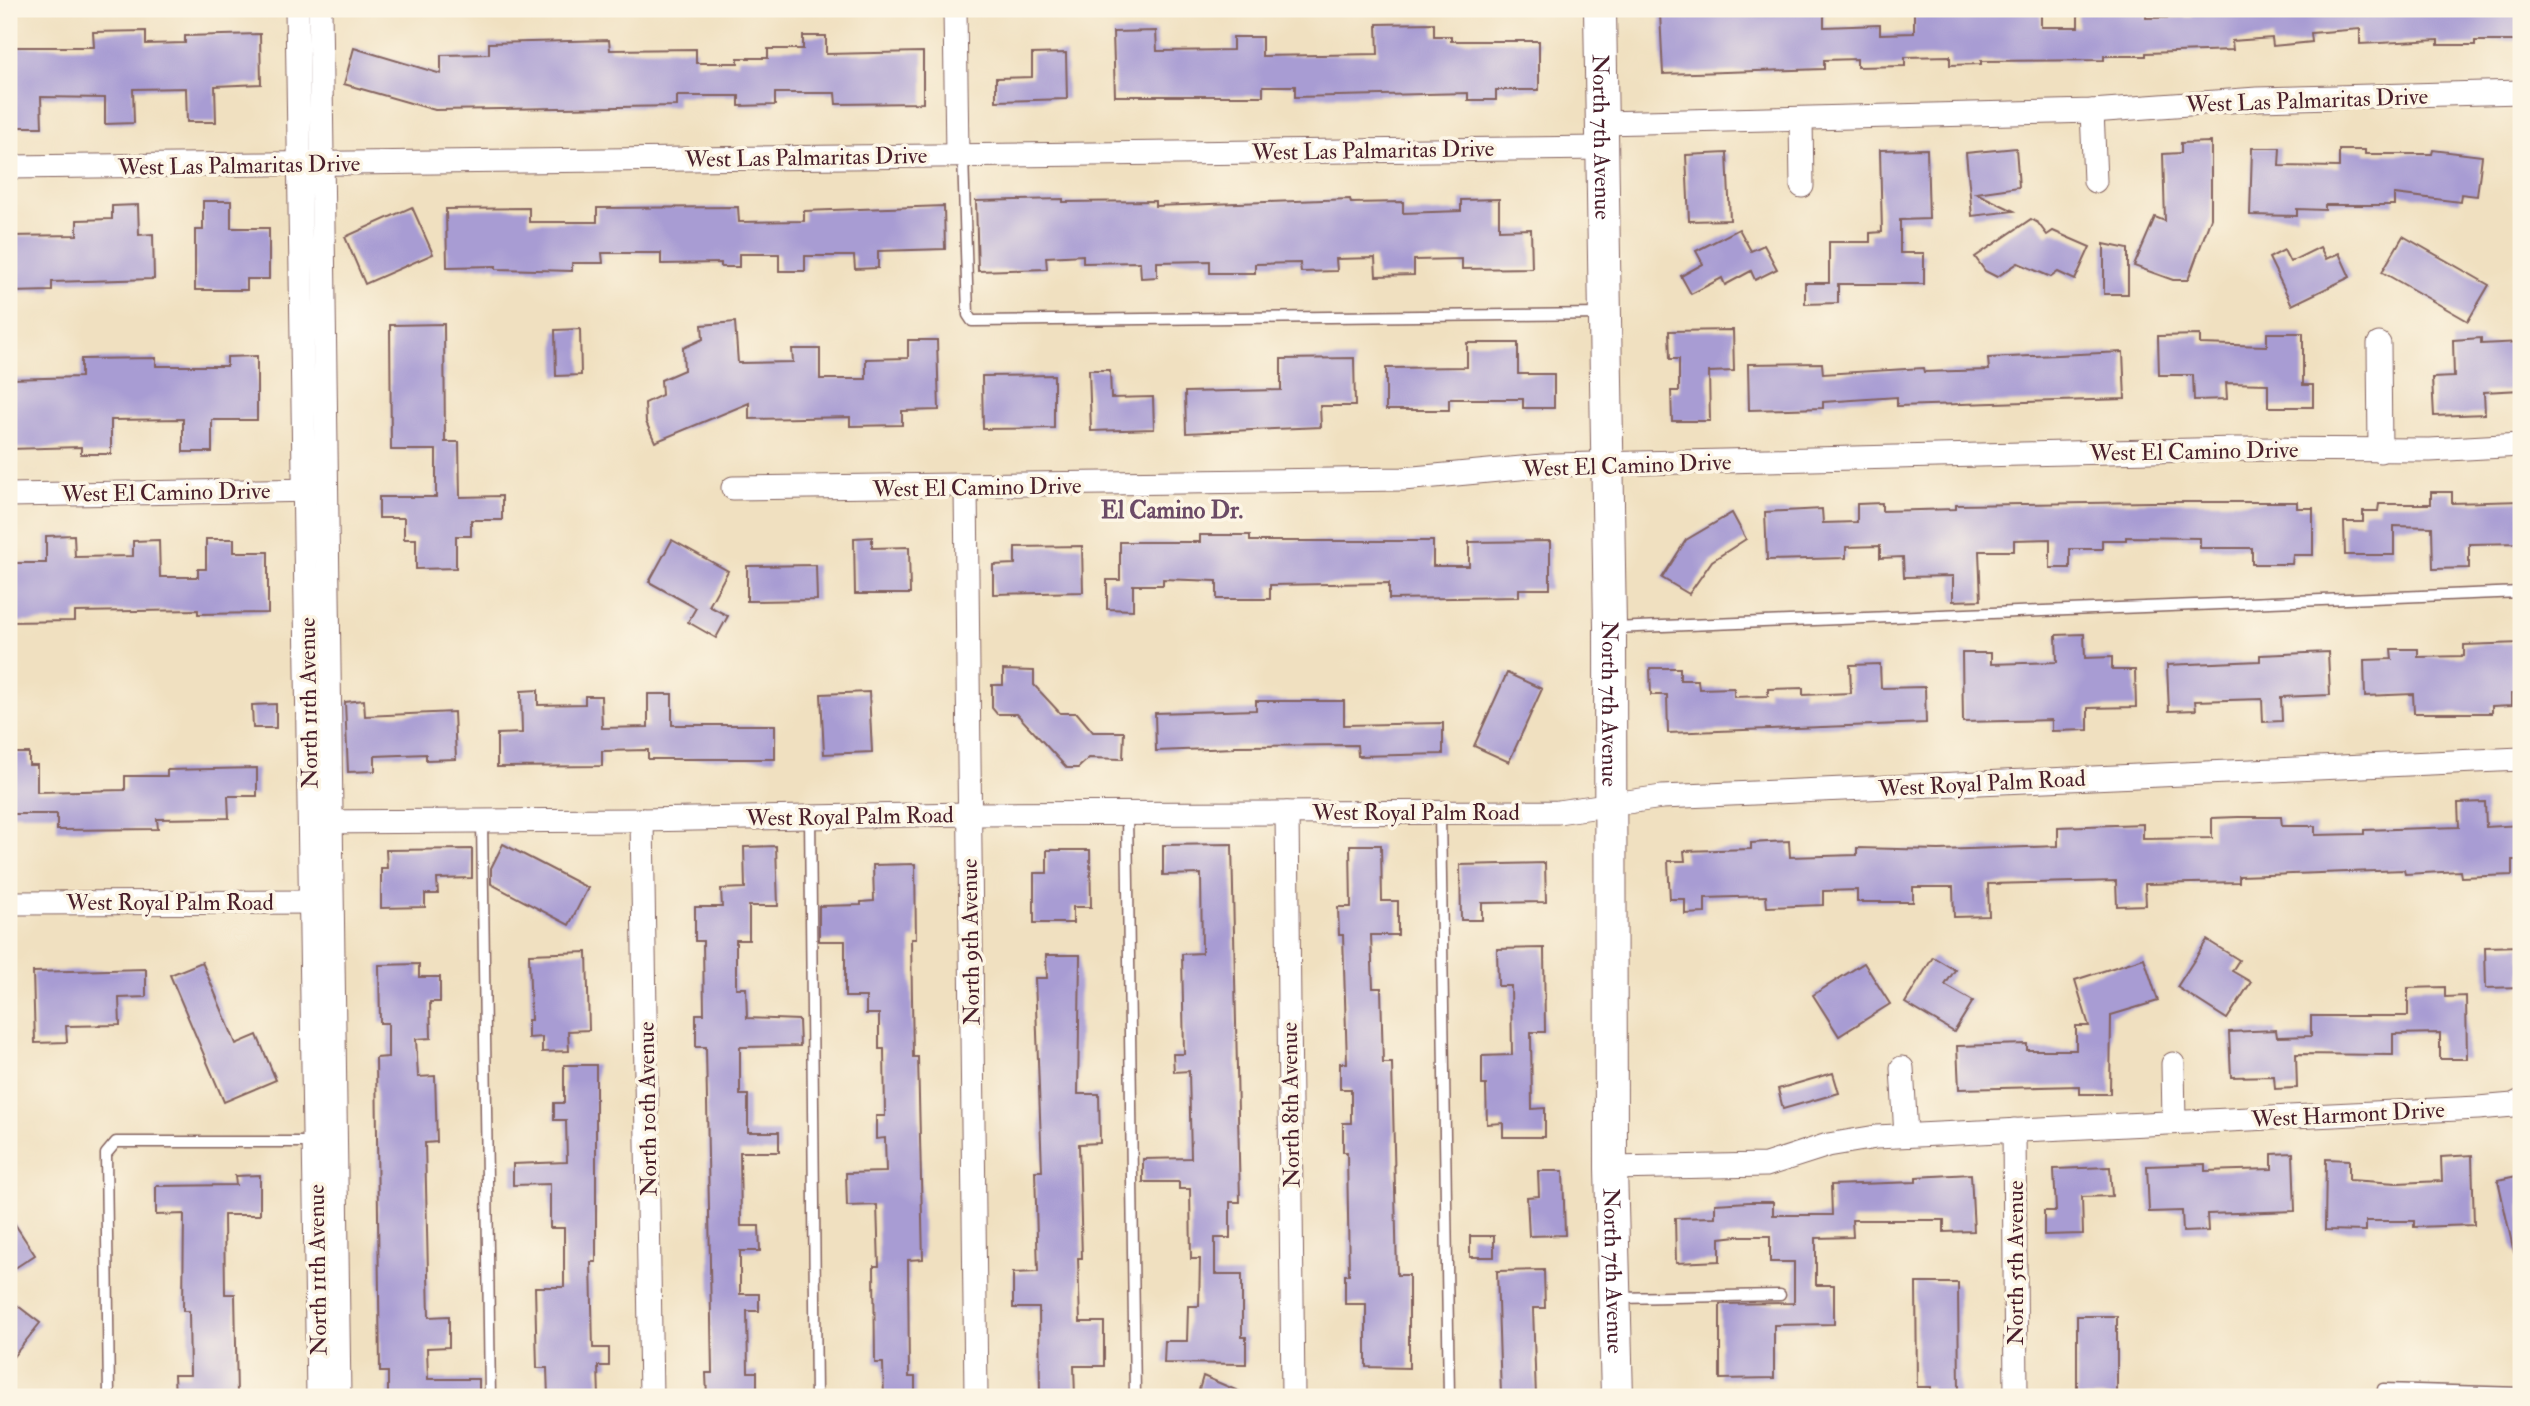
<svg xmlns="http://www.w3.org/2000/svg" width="2530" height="1406" font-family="'IM FELL Double Pica',serif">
	<rect width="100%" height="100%" fill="#fcf5e5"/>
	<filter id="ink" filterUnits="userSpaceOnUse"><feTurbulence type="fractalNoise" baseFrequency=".0143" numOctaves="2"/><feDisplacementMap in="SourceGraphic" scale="14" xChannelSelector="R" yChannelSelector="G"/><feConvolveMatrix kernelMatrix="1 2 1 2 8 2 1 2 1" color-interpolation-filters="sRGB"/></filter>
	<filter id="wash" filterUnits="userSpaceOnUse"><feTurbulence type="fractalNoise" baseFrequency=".00686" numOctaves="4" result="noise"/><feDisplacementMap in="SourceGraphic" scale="28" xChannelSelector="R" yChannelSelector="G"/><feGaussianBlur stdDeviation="1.57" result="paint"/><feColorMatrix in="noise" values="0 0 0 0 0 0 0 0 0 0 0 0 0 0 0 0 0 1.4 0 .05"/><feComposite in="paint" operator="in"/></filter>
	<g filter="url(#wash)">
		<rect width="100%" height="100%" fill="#f0e0c0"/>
		<g id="blocks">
			<g fill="#a89cd3">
				<path d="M1914 9H2041V27H2078V9H2146V18L2192 17V9H2521V41H2475V45H2438V40L2360 44V29L2311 33 2312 42 2273 46 2272 38 2232 41 2233 50 2146 53V56H2104V60L1981 61V64L1950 65V56L1905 57V66L1857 67V59L1824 60V69L1663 74 1660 13 1824 10V27L1880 25V34L1914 33Z"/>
				<path d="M1434 23V36H1451V41H1539V90H1496V100H1468V93L1295 97V86H1263V96H1115L1113 32 1156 31 1157 51 1233 50V37H1262V56L1378 54 1377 24Z"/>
				<path d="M146 31V44L185 43V36L260 34 261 84 215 86 216 122H187L186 88 133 89 134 123 105 124V98L41 97 42 127H12L9 47H94L93 32Z"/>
				<path d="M803 36H826V54L923 52V103L836 104 835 93H775V105L739 106V96H677V106L435 110 344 84 354 48 441 74V55L489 54V43L609 40 610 50 696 49V63H738V58H768V49H803Z"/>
				<path d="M1066 53 1067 99 996 101V78L1032 77V54Z"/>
				<path d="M2211 142V218L2188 280H2173L2134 266 2155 217 2165 221 2163 154 2181 153V143Z"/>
				<path d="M2016 148 2019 187 1976 193 2014 211 1972 216 1966 153Z"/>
				<path d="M2252 148H2280L2279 166 2339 167V150H2365V154H2432L2433 150 2482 156 2477 196 2461 194 2460 202 2394 194V205H2325V210L2297 209V216L2250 215Z"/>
				<path d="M1927 149 1929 219 1900 220V253H1924V284H1838V303L1805 304V283H1829V242H1870V233L1882 232 1880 150Z"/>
				<path d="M1727 153 1730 220 1689 221 1686 155Z"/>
				<path d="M1063 199V202L1155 201V206L1350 199 1351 203 1403 202V213L1461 211V200L1499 199V230L1531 229 1532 268 1462 269V259L1414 260V275L1376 276 1375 258 1336 259 1337 271 1301 272 1300 263 1255 264V273H1210V261L1157 262V277L1141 278 1140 262 1083 263V255L1046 257 1047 269 978 271 976 201Z"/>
				<path d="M203 201H231V228H269V279H247V290H195V230H203Z"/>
				<path d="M138 205 139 235 153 234 154 279 52 282V291L9 292V236L77 235V220L112 219V206Z"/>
				<path d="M944 206 945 249 878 251V268L855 269 854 256H805V271H779V254H739V267H721V263L661 264V253H602L603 263H572V271L496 269V266L447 267 446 209 529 208V222H597V208L738 207 739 222 804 221V211Z"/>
				<path d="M412 207 433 254 365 284 345 237Z"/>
				<path d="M2031 219 2038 223 2047 235 2053 231 2090 247 2075 280 2058 272 2051 277 2018 263 1997 277 1985 271 1975 257Z"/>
				<path d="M1739 229 1751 251 1764 245 1777 269 1755 280 1751 271 1725 285 1722 278 1691 294 1681 276 1703 264 1696 251Z"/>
				<path d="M2403 236 2489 285 2468 321 2382 272Z"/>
				<path d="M2104 244 2128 249V294H2104Z"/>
				<path d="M2320 247 2326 259 2339 253 2350 277 2292 305 2269 258 2284 250 2290 262Z"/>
				<path d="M735 322 738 363 793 362 792 349H820V379H866V359L908 358V340H937L939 410 902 411V425L850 426V417L749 419V403L655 442 646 422 645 403 662 395 661 380 684 370 683 348 703 339 702 325Z"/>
				<path d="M444 324 445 442H459L460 497 502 496V520H471V536H456V568L416 569V539H404V518H379V497H436V450H391L390 325Z"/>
				<path d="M580 329 581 375 556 376 555 330Z"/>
				<path d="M1733 330 1734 371 1709 372 1710 421H1672L1671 391H1679V359H1670L1669 331Z"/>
				<path d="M2267 333H2303V385H2313V407H2268V384L2226 383 2227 399 2194 400 2193 375H2159L2158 336 2200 335V344L2267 346Z"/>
				<path d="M2481 338V344L2521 342V390L2484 392 2485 414 2434 416 2432 378 2454 377 2453 340Z"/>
				<path d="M1467 343H1518V374H1554V408H1523V399H1449V410H1386V368L1467 367Z"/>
				<path d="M2123 352 2125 399 1897 406V397L1823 402V408L1749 410 1748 364 1822 363 1823 374 1923 368 1924 372 1989 370 1988 358Z"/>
				<path d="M257 356V420H212V452H183V419L111 420V454H81V447L9 449V379L81 377V359L156 358V366H227V357Z"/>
				<path d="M1354 358 1355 406H1320L1321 427 1186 433 1185 392 1281 390V359Z"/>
				<path d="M1089 370H1110L1111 398 1153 397 1154 429 1091 431Z"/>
				<path d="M1054 375V428L983 429 982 376Z"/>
				<path d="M2431 492H2452V503L2521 501V543L2469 544V568L2433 569 2432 527 2394 526V555H2345L2344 522H2363V511H2378L2379 504H2431Z"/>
				<path d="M2151 502H2297V508H2313V555H2293L2292 564H2252V548H2200V538L2126 537V540H2102V549H2070V568H2050V539L2014 540V551H1979L1981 600 1953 601V576L1904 577 1903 557 1880 558V546L1846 547V558L1767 560 1765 512 1822 509 1823 523 1857 522V504L1882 503V511L1956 509V505Z"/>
				<path d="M1732 513 1746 539 1712 561 1689 594 1662 578 1686 540Z"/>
				<path d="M74 535 75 557 133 556V541L159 540 160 577H198V569H206V539H234V552H268V613L198 614V610L75 612V621L9 622V563H46V536Z"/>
				<path d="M1200 535H1250V541H1433V566H1469V542L1550 541V589H1519V597L1389 599V583L1270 585V599H1217V581L1163 579V585H1133V610L1107 609V580H1120V542H1200Z"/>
				<path d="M872 537V548L909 547 910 594H855L854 538Z"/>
				<path d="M672 540 728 571 709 606 728 616 716 638 688 622 696 608 649 582Z"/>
				<path d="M1082 546 1083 592 993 594V565L1015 564V547Z"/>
				<path d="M816 565 817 600 747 601V566Z"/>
				<path d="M2084 634 2085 658 2112 657V670H2135L2136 707 2088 708V730L2052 731V720L1963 722 1962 653H1991V664L2057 662 2056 635Z"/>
				<path d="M2521 643V693H2512V705L2492 706V713H2414L2413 694 2365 696 2364 660 2392 659 2391 649H2418V657L2464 656V645Z"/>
				<path d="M2328 652 2330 695 2281 697 2282 721 2263 722 2262 699 2195 701 2196 710 2169 711 2167 665 2260 661V655Z"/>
				<path d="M1880 664 1881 688 1925 687 1926 723 1668 733 1667 695H1651L1650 668H1680V680H1698L1699 689 1734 688V697L1768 696V689L1803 688V695L1851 693 1850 665Z"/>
				<path d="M1003 670 1034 671V685L1060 713H1077L1093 732H1124L1123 759 1089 758 1078 768H1067L1017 714H997L992 708V685H1003Z"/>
				<path d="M1507 673 1542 689 1509 762 1474 746Z"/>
				<path d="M538 690V705L585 704V696H601L602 728 648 727V694H672V725H775V759H648V750L602 751V766L497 767V734L522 733 521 691Z"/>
				<path d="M869 692 872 752 824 754 821 694Z"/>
				<path d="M364 700 365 716 454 712 456 759 426 760V754L375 756V771L348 772 345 702Z"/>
				<path d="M1256 701H1344V725L1443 723V754L1358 756 1357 745 1234 746V748L1156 751 1155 713 1256 710Z"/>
				<path d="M276 704V728H253L252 705Z"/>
				<path d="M9 753H29V765H37V792L125 790V776H167V770L257 768V796H228L229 818 157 819 158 829 57 830V814H9Z"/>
				<path d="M2485 802 2486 827 2521 825V860H2512V875L2461 877 2460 871 2405 874 2404 870 2239 876V882L2145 884 2146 905 2117 906 2116 881 1988 884 1989 916 1954 917 1953 887H1913V902H1857V890L1823 891V905L1767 907 1766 896 1705 898V913L1685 914V899H1670L1668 861H1685L1684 851 1751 849V843L1789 841 1790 857 1857 855V848L1939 850 2058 846V827L2143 824V839L2212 838V818L2238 817H2281L2282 826H2315V835L2364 834V830L2459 827 2458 803Z"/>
				<path d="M503 844 588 888 569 925 491 884V868Z"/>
				<path d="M1232 844 1240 1202H1230V1238H1215V1274H1242V1337H1246V1364L1164 1363 1165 1341H1187L1188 1306H1199L1200 1259H1191L1190 1189H1179V1182H1143V1159L1191 1158 1189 1071 1174 1072 1173 1054H1184L1182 954 1202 953 1201 874 1163 875V845Z"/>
				<path d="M1350 845H1381L1382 901H1398V935H1371L1373 988H1381L1383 1063H1392L1397 1275H1409V1368L1366 1367V1304H1345V1275H1349L1347 1152H1343V1123H1351V1089H1340V1063H1347L1343 935H1339L1338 907H1351Z"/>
				<path d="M776 846 778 906H749V940H736V988H746L747 1018 799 1020 800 1046 740 1047V1095H748V1132H779V1152H740L741 1226H759L760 1251H740V1294H759V1311H747L748 1372H757V1397H707L706 1373H712L706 1047H696V1014H704L703 941H695V907H722L721 889 745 888 744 847Z"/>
				<path d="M472 849V878L437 879 438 894H425V907L381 908V868H387L386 850Z"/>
				<path d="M1047 850H1090L1091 907H1073V923H1034V873H1047Z"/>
				<path d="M1545 863 1546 902 1482 903V920H1461L1460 865Z"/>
				<path d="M915 864 916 939H911L913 1057H918L923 1259 908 1260 909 1377H915V1397H884L883 1363H875L874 1266H879L877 1205 847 1206 846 1173 886 1172 885 1138 876 1139V1116H885L884 1049H879V1014H866V997H845V941H819V906L861 905V902L874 901 873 865Z"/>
				<path d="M2207 940 2239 960 2232 971 2251 982 2227 1019 2177 987Z"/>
				<path d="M2521 946V987L2486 988 2485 947Z"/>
				<path d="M1544 948 1545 1032H1531L1532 1109 1545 1108V1137H1503V1123L1487 1124 1486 1085H1482V1056L1512 1055 1511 986H1498L1497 949Z"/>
				<path d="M587 952 589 1030 568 1031 569 1051 542 1052V1037L528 1038V1020H531L529 954Z"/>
				<path d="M1046 955H1080L1078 1094H1099L1100 1143 1079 1144 1082 1258H1078L1080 1322H1104V1366H1074L1075 1397H1040L1039 1308H1013V1273L1038 1272 1035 1171H1042L1035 978H1047Z"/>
				<path d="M1933 957 1955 970 1945 985 1973 1001 1954 1032 1905 1003Z"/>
				<path d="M2144 958 2158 1001 2111 1015 2110 1094H2079V1086L1959 1089 1957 1046 2027 1044V1050H2076V1026H2089L2075 980Z"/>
				<path d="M202 962 236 1044 257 1035 276 1080 224 1102 170 975Z"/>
				<path d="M1864 963 1890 1004 1839 1036 1813 995Z"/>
				<path d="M419 964V977H440V1002H430L431 1038 416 1039 418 1077 435 1076 437 1142 425 1143 429 1317 449 1316V1347L427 1348 428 1379H479V1397H388V1372H380L376 1058 388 1057V1023H380L379 965Z"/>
				<path d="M146 969V997L119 998 120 1025 66 1026 67 1042 35 1043 33 972Z"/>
				<path d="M2445 987V997L2466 996 2467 1059H2440V1033L2393 1034V1055L2296 1054 2297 1088 2275 1089 2274 1076 2231 1077 2229 1032 2276 1030 2277 1037 2311 1036V1016H2408V988Z"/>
				<path d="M564 1065H596V1262H591L593 1348H609V1366H598L599 1397H548L547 1368H537L535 1287H564V1228H550V1184L513 1185V1164L567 1162 566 1120H554V1103H564Z"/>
				<path d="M1833 1073 1839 1093 1783 1109 1778 1089Z"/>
				<path d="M2293 1153 2295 1211 2207 1214 2208 1231 2183 1232 2182 1211 2149 1212 2147 1166 2205 1164V1171L2272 1169V1154Z"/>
				<path d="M2472 1155 2474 1225 2414 1227V1221H2366V1231L2325 1230 2326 1159 2349 1160V1180L2397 1183 2442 1181 2441 1157Z"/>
				<path d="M2110 1167 2112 1196 2082 1197 2083 1234 2044 1235V1211H2056L2054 1169Z"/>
				<path d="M1538 1171H1563L1565 1235 1529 1236 1527 1197 1539 1196Z"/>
				<path d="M1971 1174 1974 1231 1944 1232V1220H1852L1853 1237 1816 1238V1285H1834V1324L1774 1325V1378L1720 1379V1304L1794 1303V1262H1770V1236H1737L1720 1238V1261L1676 1263 1675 1218 1715 1217V1204L1750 1202H1773V1215H1832L1831 1185 1916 1182V1177Z"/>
				<path d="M260 1175V1215H224L225 1294H235L237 1395 175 1396 174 1375H190L189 1311H183L184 1214 156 1215V1186L236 1185 235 1176Z"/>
				<path d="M2521 1175V1252L2514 1253 2498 1180Z"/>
				<path d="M9 1215 35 1255 9 1272Z"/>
				<rect x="1470" y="1236" width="24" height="21"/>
				<path d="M1544 1270 1545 1308H1533L1536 1397 1501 1395 1497 1271Z"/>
				<path d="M1916 1283H1958L1959 1395H1931V1387H1917Z"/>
				<path d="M9 1299 40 1323 9 1362Z"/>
				<rect x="2077" y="1316" width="40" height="81"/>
				<path d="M1203 1376 1252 1397H1197Z"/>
			</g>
		</g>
	</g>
	<g filter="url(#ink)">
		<use href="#blocks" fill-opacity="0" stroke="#84635f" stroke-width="2"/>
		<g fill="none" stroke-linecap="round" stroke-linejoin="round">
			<defs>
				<g id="service">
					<path d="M963 154 968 315 972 321 1603 314"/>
					<path d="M1613 628 2521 592"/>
					<path d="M1440 812 1449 1397"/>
					<path d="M1127 813 1135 1397"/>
					<path d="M810 816 816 1397"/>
					<path d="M482 820 490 1397"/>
					<path d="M1618 1298 1780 1295"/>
					<path d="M2383 1389 2521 1393"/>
					<path d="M109 1397 106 1154 116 1142H315"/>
				</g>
				<g id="minor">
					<path d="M297 9 318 1397"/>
					<path d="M320 9 339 1397"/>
					<path d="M955 9 957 155"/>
					<path d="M2092 111 2095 181"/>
					<path d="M1801 119 1802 186"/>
					<path d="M1602 123 2092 111 2257 99 2521 92"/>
					<path d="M9 167 1603 148"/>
					<path d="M2379 344 2380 451"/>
					<path d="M966 487 976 1397"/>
					<path d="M733 488 1403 479 1553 465 2236 449 2430 450 2521 445"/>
					<path d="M9 495 317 490"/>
					<path d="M1287 813 1293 1397"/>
					<path d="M642 820 651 1397"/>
					<path d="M310 822 642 820 968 814 1558 812 1662 797 2521 759"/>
					<path d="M9 903 327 902"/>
					<path d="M2173 1064 2174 1122"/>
					<path d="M1902 1068 1906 1135"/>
					<path d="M2014 1130 2016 1397"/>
					<path d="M1611 1168 1766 1165 1828 1145 1876 1137 2478 1108 2513 1105 2521 1101"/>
				</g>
				<g id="secondary">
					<path id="s1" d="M1600 9 1610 628 1611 1168 1617 1397"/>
				</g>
			</defs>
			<use href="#service" stroke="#84635f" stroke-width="13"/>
			<use href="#minor" stroke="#84635f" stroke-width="25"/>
			<use href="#secondary" stroke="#84635f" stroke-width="34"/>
			<use href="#service" stroke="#fff" stroke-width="10"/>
			<use href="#minor" stroke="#fff" stroke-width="23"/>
			<use href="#secondary" stroke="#fff" stroke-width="32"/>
		</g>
	</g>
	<g text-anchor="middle" stroke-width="7" stroke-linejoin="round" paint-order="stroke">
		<g font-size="23" fill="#4a1f2b" stroke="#fcf5e5">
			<text transform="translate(2307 100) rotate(-2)" y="8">West Las Palmaritas Drive</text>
			<text dy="8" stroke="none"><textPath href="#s1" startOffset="128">North 7th Avenue</textPath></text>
			<text transform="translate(1373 150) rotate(-1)" y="8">West Las Palmaritas Drive</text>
			<text transform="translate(806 157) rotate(-1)" y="8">West Las Palmaritas Drive</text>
			<text transform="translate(239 165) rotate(-1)" y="8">West Las Palmaritas Drive</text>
			<text transform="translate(2194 451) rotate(-1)" y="8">West El Camino Drive</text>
			<text transform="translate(1627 465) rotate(-2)" y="8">West El Camino Drive</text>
			<text transform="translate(977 487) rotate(-1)" y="8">West El Camino Drive</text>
			<text transform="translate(166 492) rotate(-1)" y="8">West El Camino Drive</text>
			<text transform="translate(308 703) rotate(-91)" y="8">North 11th Avenue</text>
			<text dy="8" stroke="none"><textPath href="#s1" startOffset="695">North 7th Avenue</textPath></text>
			<text transform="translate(1982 783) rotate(-3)" y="8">West Royal Palm Road</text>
			<text x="1416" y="820">West Royal Palm Road</text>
			<text transform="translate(850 816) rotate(-1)" y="8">West Royal Palm Road</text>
			<text x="170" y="910">West Royal Palm Road</text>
			<text transform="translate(970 942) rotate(-91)" y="8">North 9th Avenue</text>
			<text transform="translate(1290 1105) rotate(-91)" y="8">North 8th Avenue</text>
			<text transform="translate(647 1109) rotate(-91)" y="8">North 10th Avenue</text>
			<text transform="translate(2348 1114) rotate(-3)" y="8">West Harmont Drive</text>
			<text transform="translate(2015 1263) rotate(-90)" y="8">North 5th Avenue</text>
			<text transform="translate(317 1270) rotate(-91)" y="8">North 11th Avenue</text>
			<text dy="8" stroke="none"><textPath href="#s1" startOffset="1262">North 7th Avenue</textPath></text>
		</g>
		<g font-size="24" font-weight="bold" fill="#6b4b66" stroke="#fcf5e5">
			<text x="1172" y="518">El Camino Dr.</text>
		</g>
	</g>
	<rect width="2530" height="1406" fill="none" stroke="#fcf5e5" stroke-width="35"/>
</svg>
